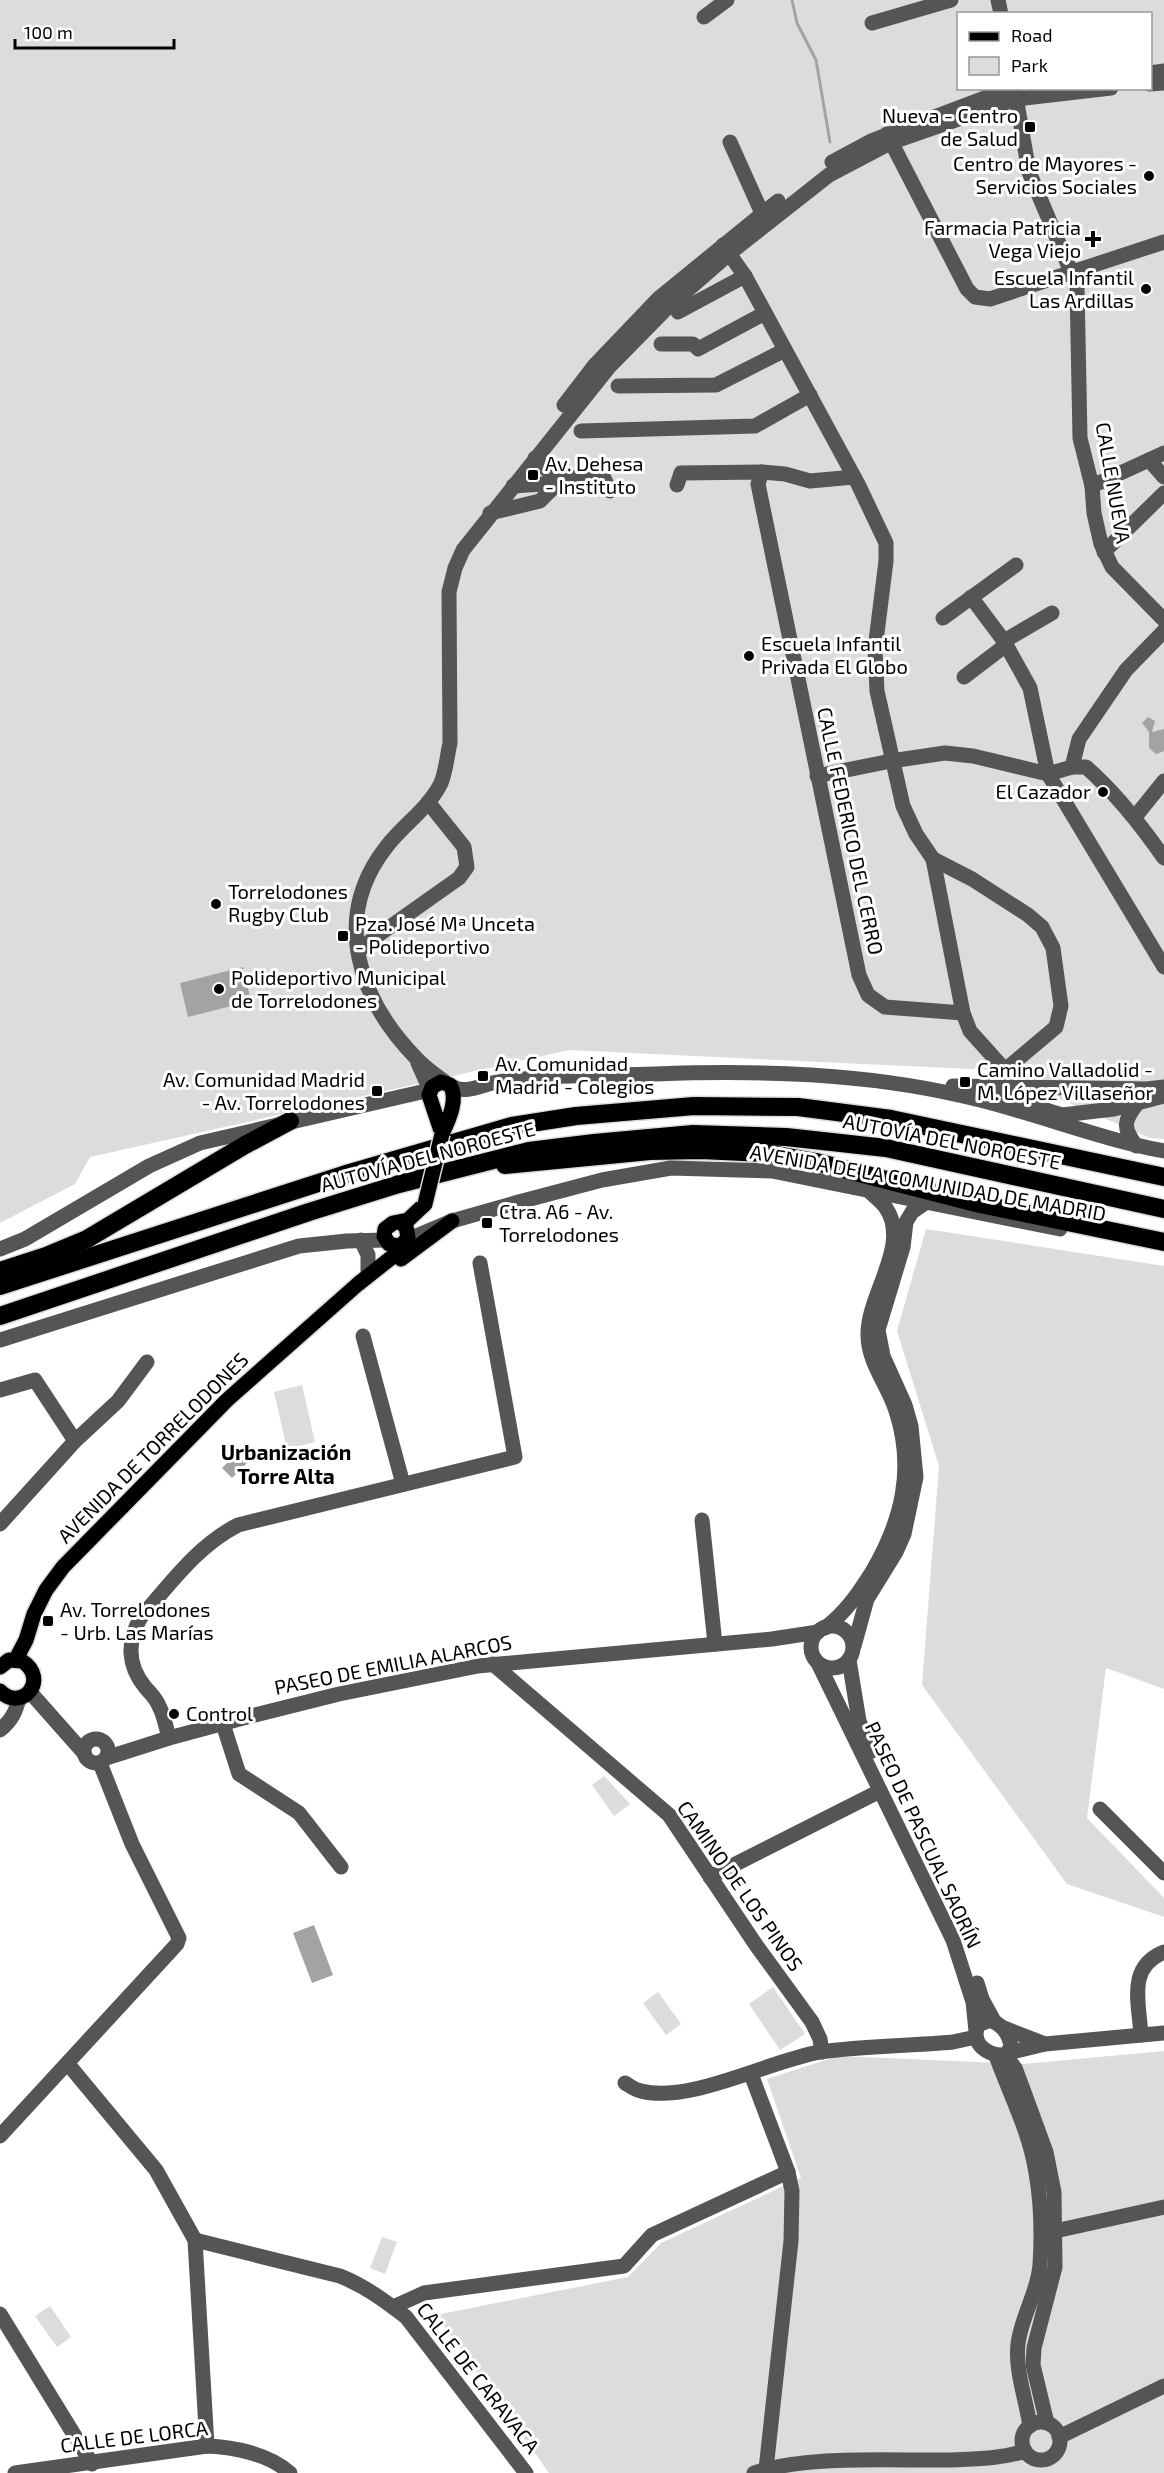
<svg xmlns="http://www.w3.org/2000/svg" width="1164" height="2473" font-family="'Exo 2',sans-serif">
	<rect width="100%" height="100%" fill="#fff"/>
	<g fill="#dcdcdc" fill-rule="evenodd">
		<path d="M0 0H1164V1139L1150 1138 992 1070 569 1050 90 1157 75 1184 0 1223ZM958 14H1150V88H958Z"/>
		<path d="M926 1229 1164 1266V1689L1106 1668 1087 1818 1164 1898V1917L1067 1884 922 1685 939 1466 897 1331Z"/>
		<path d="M302 1385 315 1442 287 1449 274 1392Z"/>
		<path d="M604 1776 630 1804 614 1816 592 1785Z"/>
		<path d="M773 1987 805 2034 780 2050 749 2004Z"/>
		<path d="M658 1992 681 2024 666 2035 643 2003Z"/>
		<path d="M1164 2051V2473H549L436 2315 628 2277 661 2243 801 2178 767 2079 838 2056 1023 2064Z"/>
		<path d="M382 2237 397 2242 385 2274 370 2268Z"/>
		<path d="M50 2306 71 2337 57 2347 35 2316Z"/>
	</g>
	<g fill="#a3a3a3">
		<path d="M1148 717 1155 721 1152 732 1164 729V751L1156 754 1149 748V732L1142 723Z"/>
		<path d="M243 967 251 1001 188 1017 180 983Z"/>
		<path d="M244 1446 254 1456 232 1478 222 1468Z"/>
		<path d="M314 1925 333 1975 312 1983 293 1933Z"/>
	</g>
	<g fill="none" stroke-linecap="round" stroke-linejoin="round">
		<path stroke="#a3a3a3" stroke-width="3" d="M792 0 797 23 816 60 830 142"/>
		<defs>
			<g id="major">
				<path d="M441 1082 450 1085C459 1099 448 1121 442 1134L429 1095 432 1087Z"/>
				<path d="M405 1242 399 1246 389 1244 384 1236 385 1229 393 1223 408 1220 425 1204"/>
				<path d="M401 1259 452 1221"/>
				<path d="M16 1659 26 1640 34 1614 46 1590 63 1567 227 1400 358 1284 396 1254 408 1237 406 1227 401 1223"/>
				<path d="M0 1667 9 1660 22 1661C50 1679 22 1713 0 1691"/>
			</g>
			<g id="highway">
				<path d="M505 1165 650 1151 701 1150 766 1153 816 1162 980 1204 1164 1242"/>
				<path d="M0 1271 46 1256 87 1239 245 1145 290 1121"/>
				<path d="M0 1286 343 1175 512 1126 576 1116 694 1106 798 1107 891 1119 1164 1177"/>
				<path d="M0 1316 309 1212 399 1184 529 1151 594 1143 693 1134 786 1137 886 1148 1164 1209"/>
			</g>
		</defs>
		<use href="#major" stroke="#dbdbdb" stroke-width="18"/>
		<use href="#highway" stroke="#dbdbdb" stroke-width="21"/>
		<g stroke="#555" stroke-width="15">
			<path d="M998 0 1001 14"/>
			<path d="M704 17 727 0"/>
			<path d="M872 23 951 0"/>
			<path d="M1150 73 1164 71"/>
			<path d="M1150 84 1164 83"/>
			<path d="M1015 91 1029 172 1077 286 1080 438 1092 486 1094 513 1101 544 1112 567 1164 620"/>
			<path d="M887 134 967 289 975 297 990 299 1164 242"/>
			<path d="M730 142 765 220"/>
			<path d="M832 162 871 141 1011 88"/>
			<path d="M723 245 745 276 858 484 886 543V561L875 649 877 691 903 806 916 834 933 859 963 1013 970 1031 1005 1070"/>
			<path d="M678 312 745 276"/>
			<path d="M661 344H693L698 349 765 313"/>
			<path d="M618 386 716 385 785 350"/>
			<path d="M564 405 594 366 659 298 778 201"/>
			<path d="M581 431 755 426 810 395"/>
			<path d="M535 458 550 473 562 479"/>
			<path d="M1149 460 1164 477"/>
			<path d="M762 472 758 484 859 975 868 995 885 1007 963 1013"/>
			<path d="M677 485 681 473 762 472 785 474 810 481 854 477"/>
			<path d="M513 486 557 483"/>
			<path d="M1092 486 1164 453"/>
			<path d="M490 513 540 501 562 479 603 476 610 491"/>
			<path d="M1104 552 1164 493"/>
			<path d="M971 597 1004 641 1030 688 1048 774 1164 967"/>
			<path d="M943 618 1016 565"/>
			<path d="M1004 641 1052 613"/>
			<path d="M964 677 1006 645"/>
			<path d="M1072 767 1079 739 1126 670 1164 631"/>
			<path d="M817 776 891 761 945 753 973 756 1048 774 1072 767H1086C1117 794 1141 825 1164 858"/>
			<path d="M1135 817 1164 781"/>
			<path d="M933 859 972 879 1028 915 1042 927 1053 948 1061 1006 1056 1027 1005 1070 1003 1088 1010 1096 1023 1103 1062 1115 1114 1109 1164 1096"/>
			<path d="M358 951 377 936 459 878 467 867 464 847 428 802"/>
			<path d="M445 1082C436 1075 425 1068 417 1059 359 1000 330 918 387 846 403 825 429 808 441 783 446 771 447 756 450 743L449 592 455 568 463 550 609 367 667 308 730 253 829 175 890 143 1016 99 1111 88"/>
			<path d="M450 1085C465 1096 482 1084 498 1082 550 1074 604 1076 656 1074 759 1070 863 1073 963 1096 1031 1111 1095 1138 1164 1151"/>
			<path d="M953 1086 1147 1089 1164 1087"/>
			<path d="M1136 1146C1123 1127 1123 1122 1137 1104"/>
			<path d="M361 1240 368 1255V1271"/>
			<path d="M407 1240 452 1221 515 1203 602 1180 671 1168 772 1171 1060 1229"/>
			<path d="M0 1249 25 1239 149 1166 200 1143 430 1090 418 1063"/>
			<path d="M363 1336 403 1484"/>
			<path d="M0 1340 299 1246 347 1241 386 1240"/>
			<path d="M0 1390 35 1380 75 1441"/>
			<path d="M702 1520 715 1644"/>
			<path d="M0 1524 75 1441 118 1401 147 1362"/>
			<circle cx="832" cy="1647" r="21"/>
			<path d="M825 1628C846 1612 858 1594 872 1572 902 1521 915 1469 896 1411 888 1385 868 1363 868 1335 867 1295 911 1245 886 1208 882 1202 875 1197 870 1192"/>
			<path d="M854 1646 867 1599 896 1552 904 1534 916 1477 911 1426 905 1405 883 1356 878 1330 903 1247 906 1222 912 1212 925 1203"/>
			<path d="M849 1660 859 1721 872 1751"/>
			<path d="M818 1663 953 1940 973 2002 976 2031"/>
			<path d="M493 1664 669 1815 756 1945 812 2022 820 2039 822 2052"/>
			<path d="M30 1692 84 1753"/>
			<path d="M223 1724 239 1774 299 1813 341 1867"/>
			<path d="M0 1730C11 1721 16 1712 19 1698"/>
			<path d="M169 1738C166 1727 164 1715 159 1706 156 1698 150 1693 145 1687 127 1665 127 1641 141 1617 171 1583 197 1546 238 1525L515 1457 480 1263"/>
			<circle cx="96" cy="1751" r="12"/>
			<path d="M106 1758 169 1738 247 1717 339 1694 478 1666 772 1639 818 1632"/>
			<path d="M1100 1809 1164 1873"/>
			<path d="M710 1877 880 1791"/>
			<path d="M977 1983 982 1999 994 2021"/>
			<path d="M990 2020C1003 2025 1010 2034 1011 2048L1005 2055C988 2056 970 2044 978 2025Z"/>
			<path d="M1004 2028 1045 2044"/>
			<path d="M1141 2035C1139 2002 1127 1967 1164 1952"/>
			<path d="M1008 2053 1045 2044 1164 2033"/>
			<path d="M1005 2055 1015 2068 1024 2092 1046 2152 1054 2192 1055 2267 1034 2348 1033 2365 1047 2423"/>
			<path d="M996 2056C1010 2094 1030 2133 1036 2173 1041 2202 1042 2235 1040 2265 1038 2292 1021 2317 1018 2344 1015 2371 1026 2399 1030 2426"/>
			<path d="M68 2064 156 2170 195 2240 207 2446"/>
			<path d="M751 2074 788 2172 792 2191 791 2241 766 2469"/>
			<path d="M625 2083C630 2086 635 2090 641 2091 689 2104 771 2060 820 2052 863 2046 909 2046 953 2042L976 2037"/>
			<path d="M0 2136 177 1944 179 1938 132 1844 100 1763"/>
			<path d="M1046 2233 1164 2207"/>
			<path d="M195 2240 340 2276C365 2286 385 2301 406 2317L526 2473"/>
			<path d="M393 2307 424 2293 624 2266 652 2235 788 2172"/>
			<path d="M0 2314 92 2464"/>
			<circle cx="1041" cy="2441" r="19"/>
			<path d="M1059 2437 1164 2386"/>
			<path d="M15 2473 207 2446C234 2447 269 2454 290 2473"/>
			<path d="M754 2473C806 2455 891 2461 948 2460 974 2459 1000 2459 1025 2451"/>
		</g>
		<use href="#major" stroke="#000" stroke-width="15"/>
		<use href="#highway" stroke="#000" stroke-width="18"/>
		<defs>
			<path id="major-bridge" d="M425 1204 442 1134"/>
		</defs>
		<use href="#major-bridge" stroke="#dbdbdb" stroke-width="18" stroke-linecap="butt"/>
		<use href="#major-bridge" stroke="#000" stroke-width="15"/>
	</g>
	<g fill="#000" stroke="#fff" stroke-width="2">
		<rect x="1024" y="121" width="12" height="12" rx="3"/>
		<circle cx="1149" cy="176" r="6"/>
		<path d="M1090 230h6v6h6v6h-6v6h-6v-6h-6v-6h6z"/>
		<circle cx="1146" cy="289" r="6"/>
		<rect x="527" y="469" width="12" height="12" rx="3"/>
		<circle cx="749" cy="656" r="6"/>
		<circle cx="1103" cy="792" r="6"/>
		<circle cx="216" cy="904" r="6"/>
		<rect x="337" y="930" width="12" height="12" rx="3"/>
		<circle cx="219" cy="989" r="6"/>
		<rect x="477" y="1070" width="12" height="12" rx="3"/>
		<rect x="959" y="1076" width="12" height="12" rx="3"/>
		<rect x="371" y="1085" width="12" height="12" rx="3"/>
		<rect x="481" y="1217" width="12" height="12" rx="3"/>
		<rect x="42" y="1615" width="12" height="12" rx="3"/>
		<circle cx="174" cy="1714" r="6"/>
	</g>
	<g text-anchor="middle" stroke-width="6" stroke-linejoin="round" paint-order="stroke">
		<g font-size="20" fill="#000" stroke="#fff" text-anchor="start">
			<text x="1018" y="123" text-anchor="end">Nueva - Centro<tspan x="1018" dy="23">de Salud</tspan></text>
			<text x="1137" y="171" text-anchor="end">Centro de Mayores -<tspan x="1137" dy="23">Servicios Sociales</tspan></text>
			<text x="1081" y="235" text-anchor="end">Farmacia Patricia<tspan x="1081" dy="23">Vega Viejo</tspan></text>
			<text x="1134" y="285" text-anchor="end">Escuela Infantil<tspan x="1134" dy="23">Las Ardillas</tspan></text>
			<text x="545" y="471">Av. Dehesa<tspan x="545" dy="23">- Instituto</tspan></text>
			<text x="761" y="651">Escuela Infantil<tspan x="761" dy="23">Privada El Globo</tspan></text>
			<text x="1091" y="799" text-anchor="end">El Cazador</text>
			<text x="228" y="899">Torrelodones<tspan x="228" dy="23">Rugby Club</tspan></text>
			<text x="355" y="931">Pza. José Mª Unceta<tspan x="355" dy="23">- Polideportivo</tspan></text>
			<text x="231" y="985">Polideportivo Municipal<tspan x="231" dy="23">de Torrelodones</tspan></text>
			<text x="495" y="1071">Av. Comunidad<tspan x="495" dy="23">Madrid - Colegios</tspan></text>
			<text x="977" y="1077">Camino Valladolid -<tspan x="977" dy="23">M. López Villaseñor</tspan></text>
			<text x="365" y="1087" text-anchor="end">Av. Comunidad Madrid<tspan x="365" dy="23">- Av. Torrelodones</tspan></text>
			<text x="499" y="1219">Ctra. A6 - Av.<tspan x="499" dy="23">Torrelodones</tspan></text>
			<text x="60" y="1617">Av. Torrelodones<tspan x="60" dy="23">- Urb. Las Marías</tspan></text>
			<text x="186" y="1721">Control</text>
		</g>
		<g font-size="20" fill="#000" stroke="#fff">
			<text transform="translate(1113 483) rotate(80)" y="7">CALLE NUEVA</text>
			<text transform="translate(850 831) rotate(78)" y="7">CALLE FEDERICO DEL CERRO</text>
			<text transform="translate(952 1142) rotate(11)" y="7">AUTOVÍA DEL NOROESTE</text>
			<text transform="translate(428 1157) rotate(-15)" y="7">AUTOVÍA DEL NOROESTE</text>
			<text transform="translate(928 1183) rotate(10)" y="7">AVENIDA DE LA COMUNIDAD DE MADRID</text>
			<text transform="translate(153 1448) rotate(-45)" y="7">AVENIDA DE TORRELODONES</text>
			<text transform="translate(393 1665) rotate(-11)" y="7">PASEO DE EMILIA ALARCOS</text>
			<text transform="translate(923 1835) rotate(65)" y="7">PASEO DE PASCUAL SAORÍN</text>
			<text transform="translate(740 1886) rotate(55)" y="7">CAMINO DE LOS PINOS</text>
			<text transform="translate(478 2378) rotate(52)" y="7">CALLE DE CARAVACA</text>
			<text transform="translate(134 2437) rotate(-7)" y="7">CALLE DE LORCA</text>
		</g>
		<g font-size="21" font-weight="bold" fill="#000" stroke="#fff">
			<text x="286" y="1460">Urbanización<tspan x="286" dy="24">Torre Alta</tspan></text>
		</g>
	</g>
	<rect x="957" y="12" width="195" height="78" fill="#ffffff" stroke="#999999" stroke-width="1.5"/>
	<rect x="969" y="32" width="30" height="9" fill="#000000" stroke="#999999" stroke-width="1.5"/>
	<text x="1011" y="42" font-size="18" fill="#000000">Road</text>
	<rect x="969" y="57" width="30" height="18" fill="#dcdcdc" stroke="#999999" stroke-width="1.5"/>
	<text x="1011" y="72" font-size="18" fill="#000000">Park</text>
	<path d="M15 39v9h159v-9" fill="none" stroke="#000000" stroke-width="3"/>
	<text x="24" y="39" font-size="18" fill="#000000" stroke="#ffffff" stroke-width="4.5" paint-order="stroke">100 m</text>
</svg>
